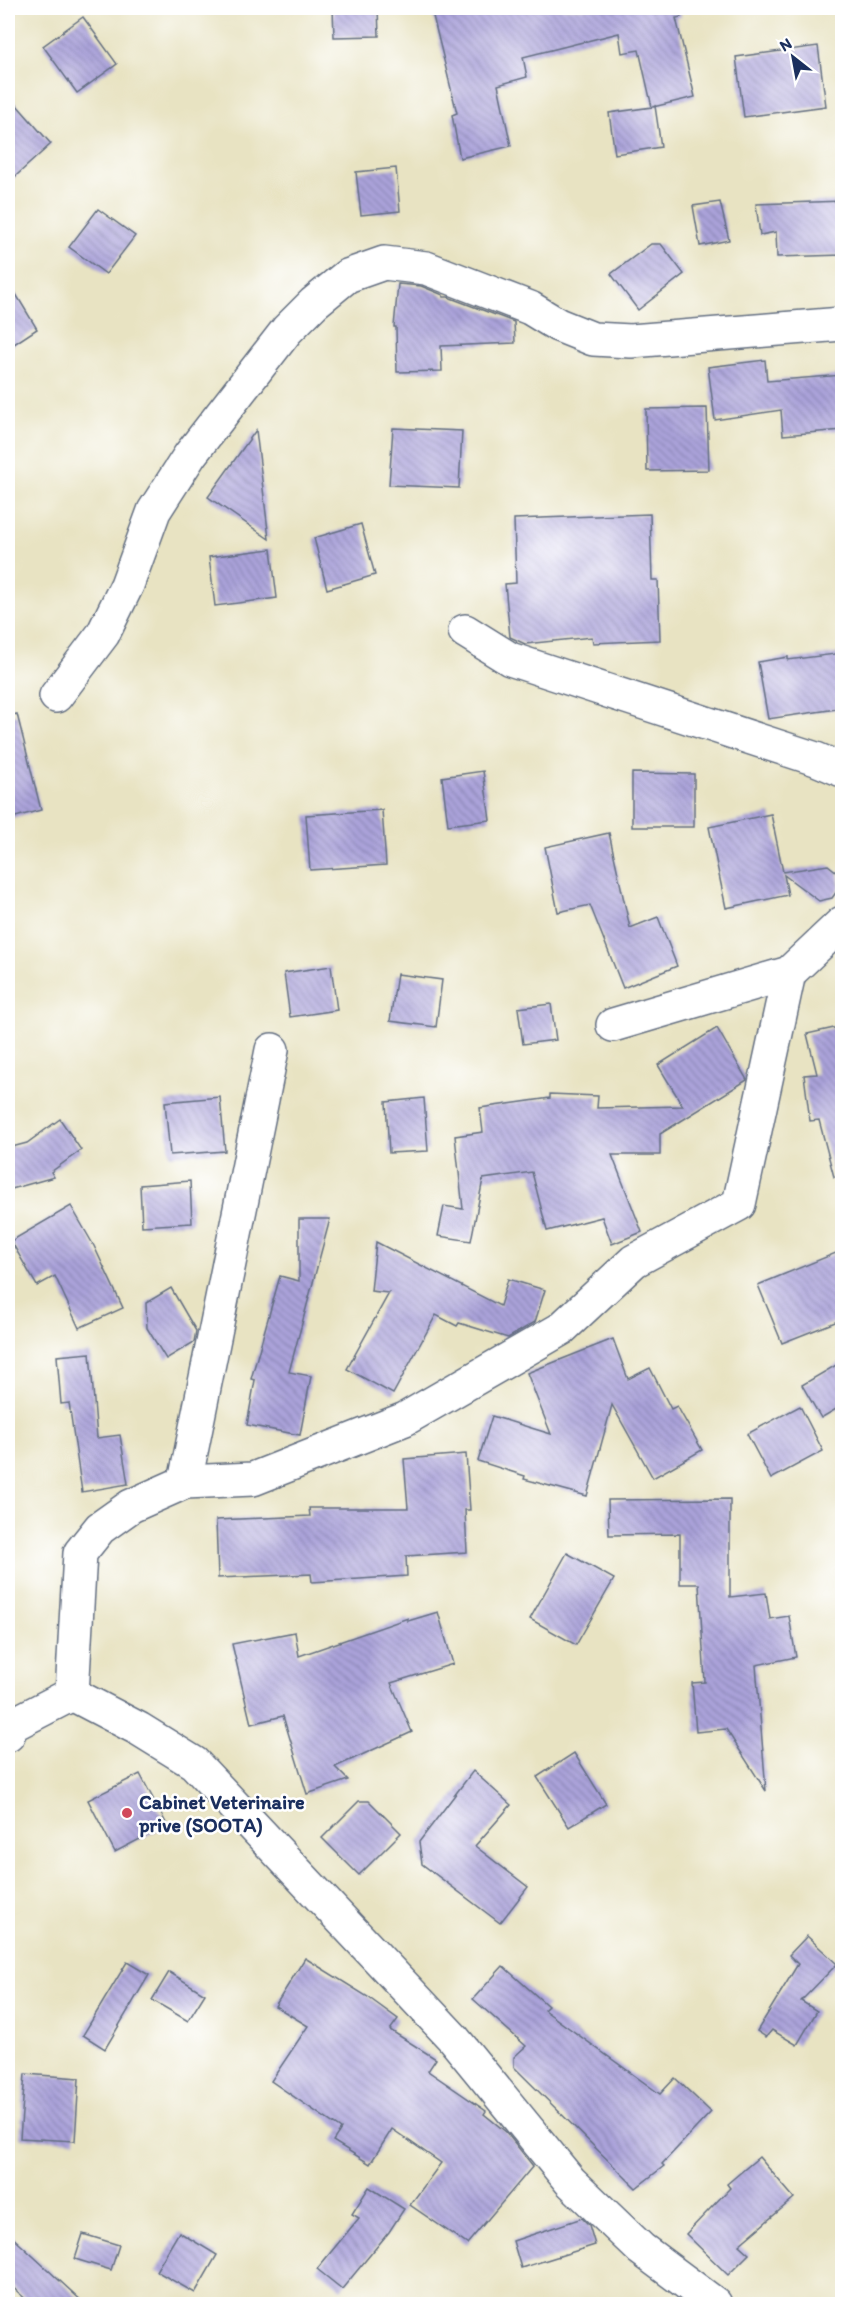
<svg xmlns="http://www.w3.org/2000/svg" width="850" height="2312" font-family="Itim,sans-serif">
	<defs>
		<pattern id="building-back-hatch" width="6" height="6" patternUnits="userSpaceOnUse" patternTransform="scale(1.5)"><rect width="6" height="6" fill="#aba3da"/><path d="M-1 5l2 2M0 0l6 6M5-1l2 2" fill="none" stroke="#8a85b4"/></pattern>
	</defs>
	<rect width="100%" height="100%" fill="#fff"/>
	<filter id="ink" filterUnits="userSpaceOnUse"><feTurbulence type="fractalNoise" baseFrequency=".0167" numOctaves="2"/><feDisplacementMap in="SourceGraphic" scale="12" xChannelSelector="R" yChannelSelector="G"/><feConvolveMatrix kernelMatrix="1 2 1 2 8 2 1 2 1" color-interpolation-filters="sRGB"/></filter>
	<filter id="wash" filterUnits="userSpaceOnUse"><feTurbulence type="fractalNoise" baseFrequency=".008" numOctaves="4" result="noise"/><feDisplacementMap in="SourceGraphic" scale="24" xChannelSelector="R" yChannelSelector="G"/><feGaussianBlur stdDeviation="1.35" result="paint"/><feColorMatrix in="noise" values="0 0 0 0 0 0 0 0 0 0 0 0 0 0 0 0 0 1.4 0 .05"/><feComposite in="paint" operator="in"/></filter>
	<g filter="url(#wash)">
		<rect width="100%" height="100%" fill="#e8e3c2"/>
		<g id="blocks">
			<g fill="url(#building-back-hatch)">
				<path d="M333 8H378L379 36 334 37Z"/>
				<path d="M431 8H680L681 17 676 18 695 97 653 107 655 106 661 147 615 154 609 113 652 107 639 50 622 53 619 33 523 57 527 77 498 85 511 146 460 158 452 115 457 113Z"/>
				<path d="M83 17 117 64 77 93 43 46Z"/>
				<path d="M818 46 826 106 744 117 736 57Z"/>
				<path d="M8 95 51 144 8 183Z"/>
				<path d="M396 168 400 211 361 215 356 172Z"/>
				<path d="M843 201V255L777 257 776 232 760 235 756 204Z"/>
				<path d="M720 202 729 240 700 246 693 206Z"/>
				<path d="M98 209 135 236 106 274 69 247Z"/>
				<path d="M651 244H661L684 274 638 310 611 274Z"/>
				<path d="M8 281 37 329 8 348Z"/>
				<path d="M398 284 421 286 443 295V297H448L514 322 515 343 441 346 442 371 397 372 396 327H394Z"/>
				<path d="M765 360 767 381 843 375V430L783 435 781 410 715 420 708 367Z"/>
				<path d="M707 408 709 470 647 471 646 409Z"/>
				<path d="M393 428 462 431 459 488 389 485Z"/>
				<path d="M256 430 269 539 208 497Z"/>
				<path d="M650 514 652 580H658L660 640 593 643 592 637 525 644 510 637 505 584 516 583 514 519Z"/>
				<path d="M361 524 375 575 327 589 314 538Z"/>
				<path d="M271 549 277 598 215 606 209 557Z"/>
				<path d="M843 653V708L768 719 758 662 788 657V660Z"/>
				<path d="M17 714 41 810 8 819V716Z"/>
				<path d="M483 771 490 820 448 825 442 777Z"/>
				<path d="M632 773 694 774V827H632Z"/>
				<path d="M382 810 386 865 310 870 306 815Z"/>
				<path d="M771 814 783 872 828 865 838 873 840 887 832 898 819 901 784 875 788 895 726 908 709 827Z"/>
				<path d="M609 833 630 928 658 917 677 966 623 988 590 905 558 912 545 847Z"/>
				<path d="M331 966 337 1010 290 1017 284 973Z"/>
				<path d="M397 974 442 980 436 1027 390 1021Z"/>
				<path d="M551 1004 556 1040 523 1044 518 1008Z"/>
				<path d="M843 1026V1176L834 1177 819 1120 810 1121 804 1075 817 1074 807 1034Z"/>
				<path d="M717 1028 747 1080 660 1134V1155H612L642 1232 612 1244 602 1217 547 1231 532 1172 483 1179 471 1241 438 1236 444 1206 463 1209 455 1136 483 1132 480 1108 550 1098V1094L598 1096 597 1108 683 1106 658 1065Z"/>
				<path d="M220 1097 225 1151 170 1155 165 1102Z"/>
				<path d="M424 1098 428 1151 389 1153 386 1102Z"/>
				<path d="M60 1119 81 1150 51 1172 54 1177 8 1190V1148L27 1143Z"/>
				<path d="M190 1181 192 1223 142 1226 140 1185Z"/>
				<path d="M71 1206 94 1246 123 1308 79 1328 55 1276 37 1286 11 1241Z"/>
				<path d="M299 1219H330L289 1372 311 1376 300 1435 247 1425 255 1380 251 1379 280 1276 299 1281Z"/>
				<path d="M376 1242 500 1306 508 1279 545 1290 535 1322 508 1338 459 1323 457 1326 436 1315 393 1394 347 1369 389 1293 371 1291Z"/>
				<path d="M843 1250V1319L782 1343 758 1285Z"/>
				<path d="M171 1288 196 1331 194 1342 166 1359 147 1328 146 1303Z"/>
				<path d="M613 1339 628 1379 650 1368 671 1409 677 1406 702 1450 653 1478 612 1405 587 1496 524 1479 525 1476 478 1461 492 1416 551 1434 527 1373Z"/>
				<path d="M90 1353 97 1438 120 1435 128 1484 82 1492 69 1403 61 1404 57 1356Z"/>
				<path d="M843 1361V1405L821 1418 802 1385Z"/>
				<path d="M800 1406 823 1451 771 1479 747 1434Z"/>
				<path d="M466 1454 470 1510H465L467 1552 406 1556 407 1576 312 1582 311 1574 218 1578 216 1520 310 1516 309 1508H408L404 1459Z"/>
				<path d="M730 1499V1597L766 1593 770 1619 789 1616 796 1657 756 1665 766 1791 726 1729 696 1732 692 1683 705 1682 699 1584H680V1534L609 1535 608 1500Z"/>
				<path d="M567 1553 614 1579 576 1645 530 1619Z"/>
				<path d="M438 1612 453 1664 391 1683 412 1732 335 1767 348 1780 307 1794 283 1716 251 1724 232 1644 295 1632 299 1656 408 1618V1621Z"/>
				<path d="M574 1753 606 1804 569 1827 537 1777Z"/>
				<path d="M473 1771 511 1805 475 1846 528 1887 500 1923 422 1864 419 1842Z"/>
				<path d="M140 1774 167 1825 115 1852 88 1800Z"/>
				<path d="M359 1801H369L401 1833 359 1875 322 1838Z"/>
				<path d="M807 1936 837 1964 801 2001 817 2011 797 2045 772 2030 766 2037 757 2031 798 1964 789 1955Z"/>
				<path d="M305 1958 368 1997 398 2019 390 2030 436 2059 428 2071 486 2111 484 2114 506 2132 533 2166 467 2244 410 2205 441 2163 392 2129 370 2164 333 2141 341 2129 271 2081 308 2026 275 2006Z"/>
				<path d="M127 1962 149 1975 105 2049 83 2035Z"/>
				<path d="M503 1966 548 2006 544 2010 660 2094 675 2078 711 2112 662 2164 664 2166 636 2188 514 2067V2057L526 2046 473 1999Z"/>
				<path d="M169 1972 205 1994 188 2021 152 2000Z"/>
				<path d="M25 2074 79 2078 75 2141 20 2138Z"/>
				<path d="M759 2157 794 2198 739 2245 749 2254 728 2275 686 2234 730 2188 727 2184Z"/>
				<path d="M369 2187 404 2209 389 2232 342 2289 317 2269 359 2218 352 2214Z"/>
				<path d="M582 2218 589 2225 595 2245 521 2268 513 2241Z"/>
				<path d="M179 2232 217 2255 195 2293 156 2271Z"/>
				<path d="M8 2233 85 2304H31L8 2283Z"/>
				<path d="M83 2234 119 2245 111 2270 75 2259Z"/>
			</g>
		</g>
	</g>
	<g filter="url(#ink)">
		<use href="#blocks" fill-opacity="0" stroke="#636e81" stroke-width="1.5"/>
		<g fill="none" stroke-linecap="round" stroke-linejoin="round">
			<defs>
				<g id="minor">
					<path d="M465 631 510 659 816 759 842 770"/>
					<path d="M56 696 103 634 127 585 154 511 190 455 287 330 314 303 347 276 384 263 426 268 530 308 558 325 593 339 631 341 842 324"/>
					<path d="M613 1025 789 973 842 923"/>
					<path d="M185 1482 272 1050"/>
					<path d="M72 1694 80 1553 100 1528 131 1506 185 1482 253 1479 405 1419 561 1329 634 1261 739 1204 789 973"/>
					<path d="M8 1735 12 1725 72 1694 139 1729 194 1763 453 2038 570 2181 641 2249 715 2304"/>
				</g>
			</defs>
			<use href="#minor" stroke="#636e81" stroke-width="36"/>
			<use href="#minor" stroke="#fff" stroke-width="33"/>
		</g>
	</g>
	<circle fill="#d1495b" stroke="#fff" stroke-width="2" cx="127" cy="1813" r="6"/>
	<g text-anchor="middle" stroke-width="5" stroke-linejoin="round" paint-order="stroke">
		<g font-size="20" font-weight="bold" fill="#1b2f5e" stroke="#fff" text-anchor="start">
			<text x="139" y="1809">Cabinet Veterinaire<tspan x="139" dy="23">prive (SOOTA)</tspan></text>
		</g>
	</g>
	<rect width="850" height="2312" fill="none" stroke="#fff" stroke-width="30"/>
	<g transform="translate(793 57) rotate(329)" stroke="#ffffff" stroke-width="4.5" paint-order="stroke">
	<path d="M0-4.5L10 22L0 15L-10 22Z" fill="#1b2f5e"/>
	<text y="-9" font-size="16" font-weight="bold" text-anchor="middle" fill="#1b2f5e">N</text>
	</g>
</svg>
